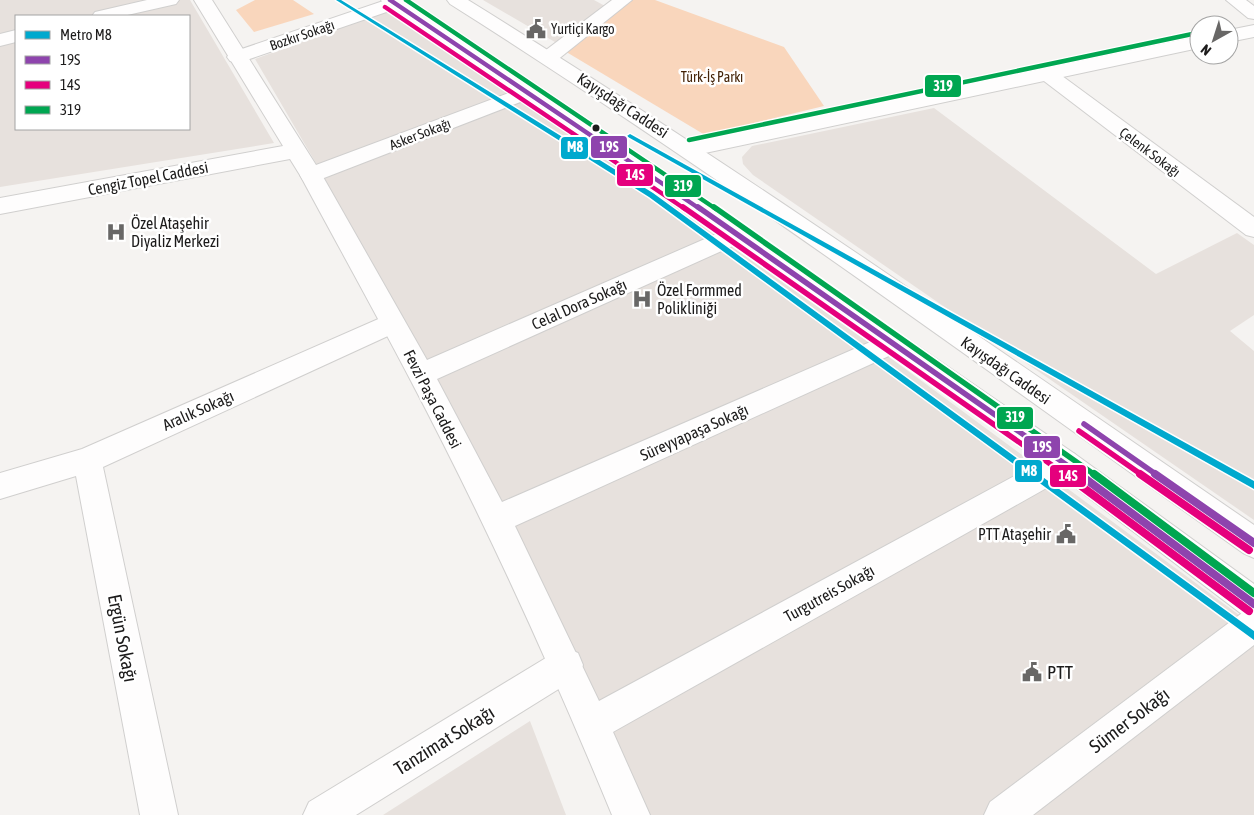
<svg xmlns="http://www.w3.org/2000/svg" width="1254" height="815" font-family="'Asap Condensed',sans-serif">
	<rect width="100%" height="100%" fill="#f5f3f1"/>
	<g fill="#e7e1dd" fill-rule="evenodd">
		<path d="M0 0H190L274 143 0 187ZM16 16H189V129H16Z"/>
		<path d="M483 0H594L605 6 560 45Z"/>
		<path d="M390 10 786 281 1254 626V815H635L317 165 255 59Z"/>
		<path d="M934 108 1156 274 1237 233 1254 245V315L1230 331 1254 351V520L753 175 743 164 742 157 752 146Z"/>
		<path d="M530 721 566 815H383Z"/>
	</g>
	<g fill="#f9d6bc">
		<path d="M255 0H293L314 14 254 32 236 10Z"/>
		<path d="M626 0H655L784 47 824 106 705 135 563 50Z"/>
	</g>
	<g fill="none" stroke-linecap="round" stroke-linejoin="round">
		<defs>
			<g id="pedestrian">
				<path d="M311 167 319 170 322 175 427 360 730 228 738 226 746 228 750 234 746 240 437 379 502 502 884 336 893 332 902 336 906 343 902 350 515 526 599 701 1055 454 1065 450 1075 454 1079 463 1075 472 613 732 650 815H612C551 667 485 522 411 381 375 312 337 244 300 175L303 170Z"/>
				<path d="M1254 609V645L1033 815H984L990 802 1242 613Z"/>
			</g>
			<g id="minor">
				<path d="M147 0H179L176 4 123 16H92L95 12Z"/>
				<path d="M386 0H402L404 3 401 7 244 61 237 63 230 61 227 57 230 53Z"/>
				<path d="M612 0H632L556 61 549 63 542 61 539 57 542 53Z"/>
				<path d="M1226 0H1246L1254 6V19L1248 18Z"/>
				<path d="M16 30V42L0 46V34Z"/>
				<path d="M1047 68 1054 70 1254 217V237L1246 235 1040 78 1037 74 1040 70Z"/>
				<path d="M392 313 401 316 405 323 401 330 103 467 178 815H140L76 476 0 499V473L82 449Z"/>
				<path d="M566 648 578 653 583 665 578 677 356 815H303L309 802 554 653Z"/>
			</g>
			<g id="tertiary">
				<path d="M194 0H212L316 165 522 88 529 86 536 88 539 92 536 96 311 183 303 180 290 159 0 214V198L283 146Z"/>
				<path d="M1254 25V37L1229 42V30Z"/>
				<path d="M1199 36V48L691 156 683 154 680 149 683 144 691 142Z"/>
			</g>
			<g id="primary">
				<path d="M381 0H402L746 228 1075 454 1254 584V620L1243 615 1055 472 730 240 384 4Z"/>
				<path d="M447 0H468C736 166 994 347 1254 525V558L1243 553C981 366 722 176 450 4Z"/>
			</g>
		</defs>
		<use href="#pedestrian" stroke="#d0cfce" stroke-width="2"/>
		<use href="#minor" stroke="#d0cfce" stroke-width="2"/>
		<use href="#tertiary" stroke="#d0cfce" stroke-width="2"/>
		<use href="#primary" stroke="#d0cfce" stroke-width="2"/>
		<use href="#pedestrian" fill="#fefdfd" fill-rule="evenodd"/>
		<use href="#minor" fill="#fefdfd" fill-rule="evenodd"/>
		<use href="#tertiary" fill="#fefdfd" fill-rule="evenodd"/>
		<use href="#primary" fill="#fefdfd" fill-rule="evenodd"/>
		<defs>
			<path id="bus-1-far2" d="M390 0 700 209"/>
			<g id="bus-1-far1">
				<path d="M698 207 1081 475"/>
				<path d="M1084 424 1157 475"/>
			</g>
			<g id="bus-1">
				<path d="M1079 474 1254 604"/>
				<path d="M1155 474 1254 543"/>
			</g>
			<path id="bus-2-far2" d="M385 7 685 209"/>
			<g id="bus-2-far1">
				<path d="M683 207 1066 475"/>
				<path d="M1079 431 1142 475"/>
			</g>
			<g id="bus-2">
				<path d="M1065 474 1249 611"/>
				<path d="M1140 474 1249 550"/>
			</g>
			<g id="bus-3-far2">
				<path d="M406 0 716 209"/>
				<path d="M689 140 1197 33"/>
			</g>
			<path id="bus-3-far1" d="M714 207 1095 475"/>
			<path id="bus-3" d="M1094 474 1254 593"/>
		</defs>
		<use href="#bus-1-far2" stroke="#fff" stroke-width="7"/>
		<use href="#bus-1-far1" stroke="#fff" stroke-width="9"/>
		<use href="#bus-1" stroke="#fff" stroke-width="11"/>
		<use href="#bus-2-far2" stroke="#fff" stroke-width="7"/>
		<use href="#bus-2-far1" stroke="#fff" stroke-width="9"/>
		<use href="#bus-2" stroke="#fff" stroke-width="11"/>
		<use href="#bus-3-far2" stroke="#fff" stroke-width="7"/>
		<use href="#bus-3-far1" stroke="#fff" stroke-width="9"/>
		<use href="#bus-3" stroke="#fff" stroke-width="11"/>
		<use href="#bus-1-far2" stroke="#8e44ad" stroke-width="4.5"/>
		<use href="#bus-1-far1" stroke="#8e44ad" stroke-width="5.5"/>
		<use href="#bus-1" stroke="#8e44ad" stroke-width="8"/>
		<use href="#bus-2-far2" stroke="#e5007d" stroke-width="4.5"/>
		<use href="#bus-2-far1" stroke="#e5007d" stroke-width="5.5"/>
		<use href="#bus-2" stroke="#e5007d" stroke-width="8"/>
		<use href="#bus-3-far2" stroke="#00a651" stroke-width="4.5"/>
		<use href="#bus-3-far1" stroke="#00a651" stroke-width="5.5"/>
		<use href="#bus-3" stroke="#00a651" stroke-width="8"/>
		<defs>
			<g id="metro-1">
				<path d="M336 0H341L653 193 1254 631V640L649 197Z"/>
				<path d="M630 134 1254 481V489L628 137 627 136Z"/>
			</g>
		</defs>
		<use href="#metro-1" stroke="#fff" stroke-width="3"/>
		<use href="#metro-1" fill="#00a9ce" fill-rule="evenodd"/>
	</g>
	<defs>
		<symbol id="civic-bare" viewBox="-9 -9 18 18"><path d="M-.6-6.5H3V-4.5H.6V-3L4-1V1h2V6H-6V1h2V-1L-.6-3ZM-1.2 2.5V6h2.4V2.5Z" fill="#686766" stroke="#fff" stroke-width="2.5" paint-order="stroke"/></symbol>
		<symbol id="hospital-bare" viewBox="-9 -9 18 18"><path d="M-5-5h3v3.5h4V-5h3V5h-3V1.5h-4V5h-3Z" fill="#686766" stroke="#fff" stroke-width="2.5" paint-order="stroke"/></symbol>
	</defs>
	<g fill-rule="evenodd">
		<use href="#civic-bare" x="522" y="15" width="28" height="28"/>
		<use href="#hospital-bare" x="102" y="218" width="28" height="28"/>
		<use href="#hospital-bare" x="628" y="285" width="28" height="28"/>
		<use href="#civic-bare" x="1052" y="520" width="28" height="28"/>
		<use href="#civic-bare" x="1018" y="658" width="28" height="28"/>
	</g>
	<circle fill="#1c1b1b" stroke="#fff" stroke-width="2" cx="596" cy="128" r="4.5"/>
	<g text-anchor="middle" stroke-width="5" stroke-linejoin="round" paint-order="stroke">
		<g font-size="14" fill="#1c1b1b" stroke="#fff" text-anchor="start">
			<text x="551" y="34">Yurtiçi Kargo</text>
		</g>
		<g font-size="14" fill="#1c1b1b" stroke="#fff">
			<text transform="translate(302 35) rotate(-19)" y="5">Bozkır Sokağı</text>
			<text transform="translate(420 134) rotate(-21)" y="5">Asker Sokağı</text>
			<text transform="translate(1150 152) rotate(37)" y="5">Çelenk Sokağı</text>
		</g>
		<g font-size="14" fill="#442307" stroke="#fff">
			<text x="712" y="82">Türk-İş Parkı</text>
		</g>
		<g font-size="16" fill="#1c1b1b" stroke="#fff">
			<text transform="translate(623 105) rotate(33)" y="6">Kayışdağı Caddesi</text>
			<text transform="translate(148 178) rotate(-11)" y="6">Cengiz Topel Caddesi</text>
			<text transform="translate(579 304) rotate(-24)" y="6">Celal Dora Sokağı</text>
			<text transform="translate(1006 370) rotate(35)" y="6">Kayışdağı Caddesi</text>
			<text transform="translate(433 399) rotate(63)" y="6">Fevzi Paşa Caddesi</text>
			<text transform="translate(198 410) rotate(-24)" y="6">Aralık Sokağı</text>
			<text transform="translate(694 432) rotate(-24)" y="6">Süreyyapaşa Sokağı</text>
			<text transform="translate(829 593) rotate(-29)" y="6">Turgutreis Sokağı</text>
		</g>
		<g font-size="16" fill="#1c1b1b" stroke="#fff" text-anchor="start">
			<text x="131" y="229">Özel Ataşehir<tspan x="131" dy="18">Diyaliz Merkezi</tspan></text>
			<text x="657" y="296">Özel Formmed<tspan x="657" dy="18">Polikliniği</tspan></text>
			<text x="1051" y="540" text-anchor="end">PTT Ataşehir</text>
		</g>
		<g font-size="19" fill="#1c1b1b" stroke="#fff">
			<text transform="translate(123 638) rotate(79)" y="7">Ergün Sokağı</text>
			<text transform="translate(1129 720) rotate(-37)" y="7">Sümer Sokağı</text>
			<text transform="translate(444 740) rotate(-32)" y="7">Tanzimat Sokağı</text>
		</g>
		<g font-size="19" fill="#1c1b1b" stroke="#fff" text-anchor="start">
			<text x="1047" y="679">PTT</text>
		</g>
	</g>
	<g stroke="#fff" stroke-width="2">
		<rect x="924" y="74" width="38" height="24" rx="5" fill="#00a651"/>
		<rect x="590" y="135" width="38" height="24" rx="5" fill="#8e44ad"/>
		<rect x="560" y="136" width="29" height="24" rx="5" fill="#00a9ce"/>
		<rect x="616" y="163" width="38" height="24" rx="5" fill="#e5007d"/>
		<rect x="664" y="174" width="38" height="24" rx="5" fill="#00a651"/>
		<rect x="996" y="406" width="38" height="24" rx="5" fill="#00a651"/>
		<rect x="1023" y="435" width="38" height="24" rx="5" fill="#8e44ad"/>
		<rect x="1014" y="459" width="29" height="24" rx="5" fill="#00a9ce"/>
		<rect x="1049" y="464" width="38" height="24" rx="5" fill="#e5007d"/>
	</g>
	<g font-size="14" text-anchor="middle" font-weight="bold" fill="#fff">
		<text x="943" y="91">319</text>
		<text x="609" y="152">19S</text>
		<text x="575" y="152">M8</text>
		<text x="635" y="180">14S</text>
		<text x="683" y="191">319</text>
		<text x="1015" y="422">319</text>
		<text x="1042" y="452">19S</text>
		<text x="1029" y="476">M8</text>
		<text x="1068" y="481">14S</text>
	</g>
	<rect x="15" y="15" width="175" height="115" fill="#ffffff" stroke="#a4a4a4"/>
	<rect x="25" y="31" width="25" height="8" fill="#00a9ce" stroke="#a4a4a4"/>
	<text x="60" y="40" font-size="15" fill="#1c1b1b">Metro M8</text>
	<rect x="25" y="56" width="25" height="8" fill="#8e44ad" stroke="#a4a4a4"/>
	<text x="60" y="65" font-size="15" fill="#1c1b1b">19S</text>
	<rect x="25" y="81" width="25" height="8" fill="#e5007d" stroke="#a4a4a4"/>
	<text x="60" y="90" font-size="15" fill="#1c1b1b">14S</text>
	<rect x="25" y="106" width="25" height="8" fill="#00a651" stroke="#a4a4a4"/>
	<text x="60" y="115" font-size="15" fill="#1c1b1b">319</text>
	<g transform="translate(1214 40) rotate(219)"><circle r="24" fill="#ffffff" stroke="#a4a4a4"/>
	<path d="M0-4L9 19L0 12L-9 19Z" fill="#686766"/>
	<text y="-8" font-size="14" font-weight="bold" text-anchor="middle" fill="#1c1b1b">N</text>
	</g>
</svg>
